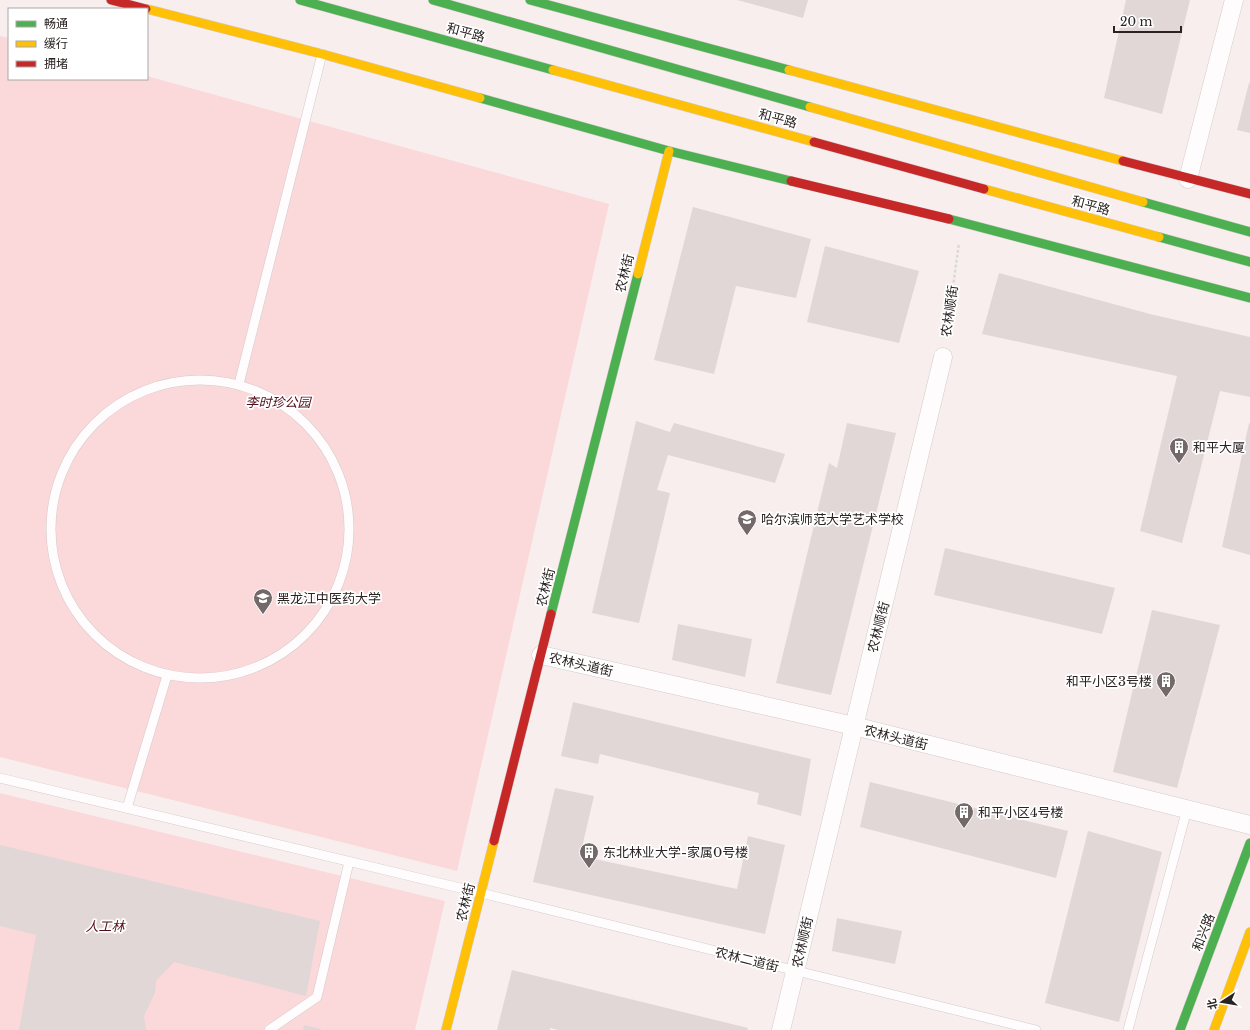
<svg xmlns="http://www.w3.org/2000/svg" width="1250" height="1030" font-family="'Libre Baskerville','Noto Sans SC',serif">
	<rect width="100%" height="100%" fill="#f9eeee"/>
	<g fill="#fbd8d9">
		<path d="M0 36 9 38V79H147V76L609 204 457 871 0 757Z"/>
		<path d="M0 793 445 901 415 1030H0Z"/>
	</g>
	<g fill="#e1d7d7">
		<path d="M737 0H808L803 18Z"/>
		<path d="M1126 0H1190L1162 114 1104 98Z"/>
		<path d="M1249 83H1250V133L1237 130Z"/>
		<path d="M693 207 811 239 796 298 736 286 714 374 654 360Z"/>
		<path d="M825 246 919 271 899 343 807 322Z"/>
		<path d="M999 273 1150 314 1250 337V397L1220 391 1182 543 1140 531 1177 376 982 334Z"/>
		<path d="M636 421 670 432 674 423 785 454 775 483 668 455 657 490 670 493 639 623 592 613Z"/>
		<path d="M847 423 896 433 831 695 776 683 829 463 837 468Z"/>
		<path d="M1249 423 1250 424V555L1222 547Z"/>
		<path d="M945 548 1115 588 1102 634 934 595Z"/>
		<path d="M1152 610 1220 625 1177 788 1113 772Z"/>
		<path d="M678 624 752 639 745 677 672 660Z"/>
		<path d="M573 702 811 759 801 816 757 804 759 793 600 754 598 764 561 756Z"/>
		<path d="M870 782 1068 831 1056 878 860 827Z"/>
		<path d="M555 788 594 796 580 856 737 889 748 836 785 845 765 934 533 882Z"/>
		<path d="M1088 831 1162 852 1119 1022 1045 1003Z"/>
		<path d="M0 845 320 921 306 996 174 962 156 981 155 993 144 1016 146 1030H19L36 935 0 926Z"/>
		<path d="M837 918 902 931 895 964 832 951Z"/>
		<path d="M512 970 748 1028 747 1030H558L550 1028V1030H497Z"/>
		<path d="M304 1025 321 1029V1030H303Z"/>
	</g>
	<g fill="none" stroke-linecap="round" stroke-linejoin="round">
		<defs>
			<g id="lane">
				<circle cx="200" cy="529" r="149"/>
				<path d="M240 380 322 54"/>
				<path d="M0 778 481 893 1036 1030"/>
				<path d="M127 808 166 679"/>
				<path d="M269 1030 317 997 349 862"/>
				<path d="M1128 1030 1187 809"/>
			</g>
			<g id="street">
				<path d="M1188 179 1234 0"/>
				<path d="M541 655 854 726 1250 825"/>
				<path d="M781 1030 943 357"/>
			</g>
			<g id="fast">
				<path d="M300 0 553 70"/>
				<path d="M433 0 810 107"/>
				<path d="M530 0 789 70"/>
				<path d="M480 98 669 151 791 181"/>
				<path d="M1143 202 1250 232"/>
				<path d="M949 219 1250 298"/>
				<path d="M1159 237 1250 262"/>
				<path d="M551 614 638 274"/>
				<path d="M1180 1030 1250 843"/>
			</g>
			<g id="slow">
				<path d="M147 9 322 54 480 98"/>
				<path d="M553 70 814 142"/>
				<path d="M789 70 1123 161"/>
				<path d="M810 107 1143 202"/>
				<path d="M984 189 1159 237"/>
				<path d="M638 274 669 151"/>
				<path d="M446 1030 494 841"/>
				<path d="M1214 1030 1250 932"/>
			</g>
			<g id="jam">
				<path d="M111 0 146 9"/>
				<path d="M814 142 984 189"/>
				<path d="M1123 161 1250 194"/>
				<path d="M791 181 949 219"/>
				<path d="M494 841 551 614"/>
			</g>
		</defs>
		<use href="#lane" stroke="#d4cbcb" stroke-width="10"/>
		<use href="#street" stroke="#d4cbcb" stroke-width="19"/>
		<use href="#fast" stroke="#d4cbcb" stroke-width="10"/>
		<use href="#slow" stroke="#d4cbcb" stroke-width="10"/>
		<use href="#jam" stroke="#d4cbcb" stroke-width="10"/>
		<path stroke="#dcd9d9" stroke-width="2.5" stroke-dasharray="3 2" stroke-linecap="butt" d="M946 337 959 243"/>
		<use href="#lane" stroke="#fefcfc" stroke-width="9"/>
		<use href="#street" stroke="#fefcfc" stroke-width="18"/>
		<use href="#fast" stroke="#4caf50" stroke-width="9"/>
		<use href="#slow" stroke="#ffc107" stroke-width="9"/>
		<use href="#jam" stroke="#c62828" stroke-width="9"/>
	</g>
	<defs>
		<symbol id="building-pin" viewBox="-11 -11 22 30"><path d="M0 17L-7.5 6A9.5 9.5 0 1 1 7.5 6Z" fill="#736969" stroke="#fff"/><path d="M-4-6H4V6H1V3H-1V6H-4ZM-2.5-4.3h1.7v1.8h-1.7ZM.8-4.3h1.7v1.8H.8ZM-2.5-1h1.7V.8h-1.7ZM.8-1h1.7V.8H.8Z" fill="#fff"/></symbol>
		<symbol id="university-pin" viewBox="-11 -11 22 30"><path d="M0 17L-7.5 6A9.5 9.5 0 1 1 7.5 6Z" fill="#736969" stroke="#fff"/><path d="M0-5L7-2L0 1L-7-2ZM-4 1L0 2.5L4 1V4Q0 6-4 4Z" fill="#fff"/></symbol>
	</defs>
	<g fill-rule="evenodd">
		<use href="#building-pin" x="1168" y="436" width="22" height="30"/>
		<use href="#university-pin" x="736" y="508" width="22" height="30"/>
		<use href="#university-pin" x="252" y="587" width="22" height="30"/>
		<use href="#building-pin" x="1155" y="670" width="22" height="30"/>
		<use href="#building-pin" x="953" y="801" width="22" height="30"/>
		<use href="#building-pin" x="578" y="841" width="22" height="30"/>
	</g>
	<g text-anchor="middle" stroke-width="3.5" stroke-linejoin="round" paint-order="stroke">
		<g font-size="13" fill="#2b2222" stroke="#fff">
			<text transform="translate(466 32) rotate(15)" y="5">和平路</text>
			<text transform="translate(778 118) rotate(15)" y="5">和平路</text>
			<text transform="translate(1091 205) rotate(15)" y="5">和平路</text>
			<text transform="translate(624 273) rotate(-76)" y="5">农林街</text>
			<text transform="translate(949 311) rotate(-82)" y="5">农林顺街</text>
			<text transform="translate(545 587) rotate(-76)" y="5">农林街</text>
			<text transform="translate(878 627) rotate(-76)" y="5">农林顺街</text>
			<text transform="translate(581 664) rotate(13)" y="5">农林头道街</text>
			<text transform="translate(896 737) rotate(14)" y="5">农林头道街</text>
			<text transform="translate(465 902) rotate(-76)" y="5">农林街</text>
			<text transform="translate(1203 932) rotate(-69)" y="5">和兴路</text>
			<text transform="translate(802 942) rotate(-77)" y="5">农林顺街</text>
			<text transform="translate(747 959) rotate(14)" y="5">农林二道街</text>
		</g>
		<g font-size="13" font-style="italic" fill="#520e19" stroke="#fff">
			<text x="278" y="407">李时珍公园</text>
			<text x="105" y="931">人工林</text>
		</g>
		<g font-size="13" fill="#2b2222" stroke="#fff" text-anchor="start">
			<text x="1193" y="452">和平大厦</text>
			<text x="761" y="524">哈尔滨师范大学艺术学校</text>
			<text x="277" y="603">黑龙江中医药大学</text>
			<text x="1152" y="686" text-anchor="end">和平小区3号楼</text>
			<text x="978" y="817">和平小区4号楼</text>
			<text x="603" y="857">东北林业大学-家属0号楼</text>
		</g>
	</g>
	<rect x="8" y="8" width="140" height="72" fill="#ffffff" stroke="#aaa7a7"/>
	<rect x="16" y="21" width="20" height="6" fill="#4caf50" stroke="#aaa7a7"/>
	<text x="44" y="28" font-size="12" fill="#2b2222">畅通</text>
	<rect x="16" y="41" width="20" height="6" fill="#ffc107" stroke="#aaa7a7"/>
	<text x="44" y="48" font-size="12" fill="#2b2222">缓行</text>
	<rect x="16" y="61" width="20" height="6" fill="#c62828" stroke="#aaa7a7"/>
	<text x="44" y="68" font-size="12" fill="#2b2222">拥堵</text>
	<g transform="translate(1222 1002) rotate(258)" stroke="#ffffff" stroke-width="3" paint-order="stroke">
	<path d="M0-3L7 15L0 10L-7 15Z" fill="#2b2222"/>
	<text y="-6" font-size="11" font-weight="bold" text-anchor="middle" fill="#2b2222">北</text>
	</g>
	<path d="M1114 26v6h67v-6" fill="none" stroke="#2b2222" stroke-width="2"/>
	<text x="1120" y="26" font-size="12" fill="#2b2222" stroke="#ffffff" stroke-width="3" paint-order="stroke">20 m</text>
</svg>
